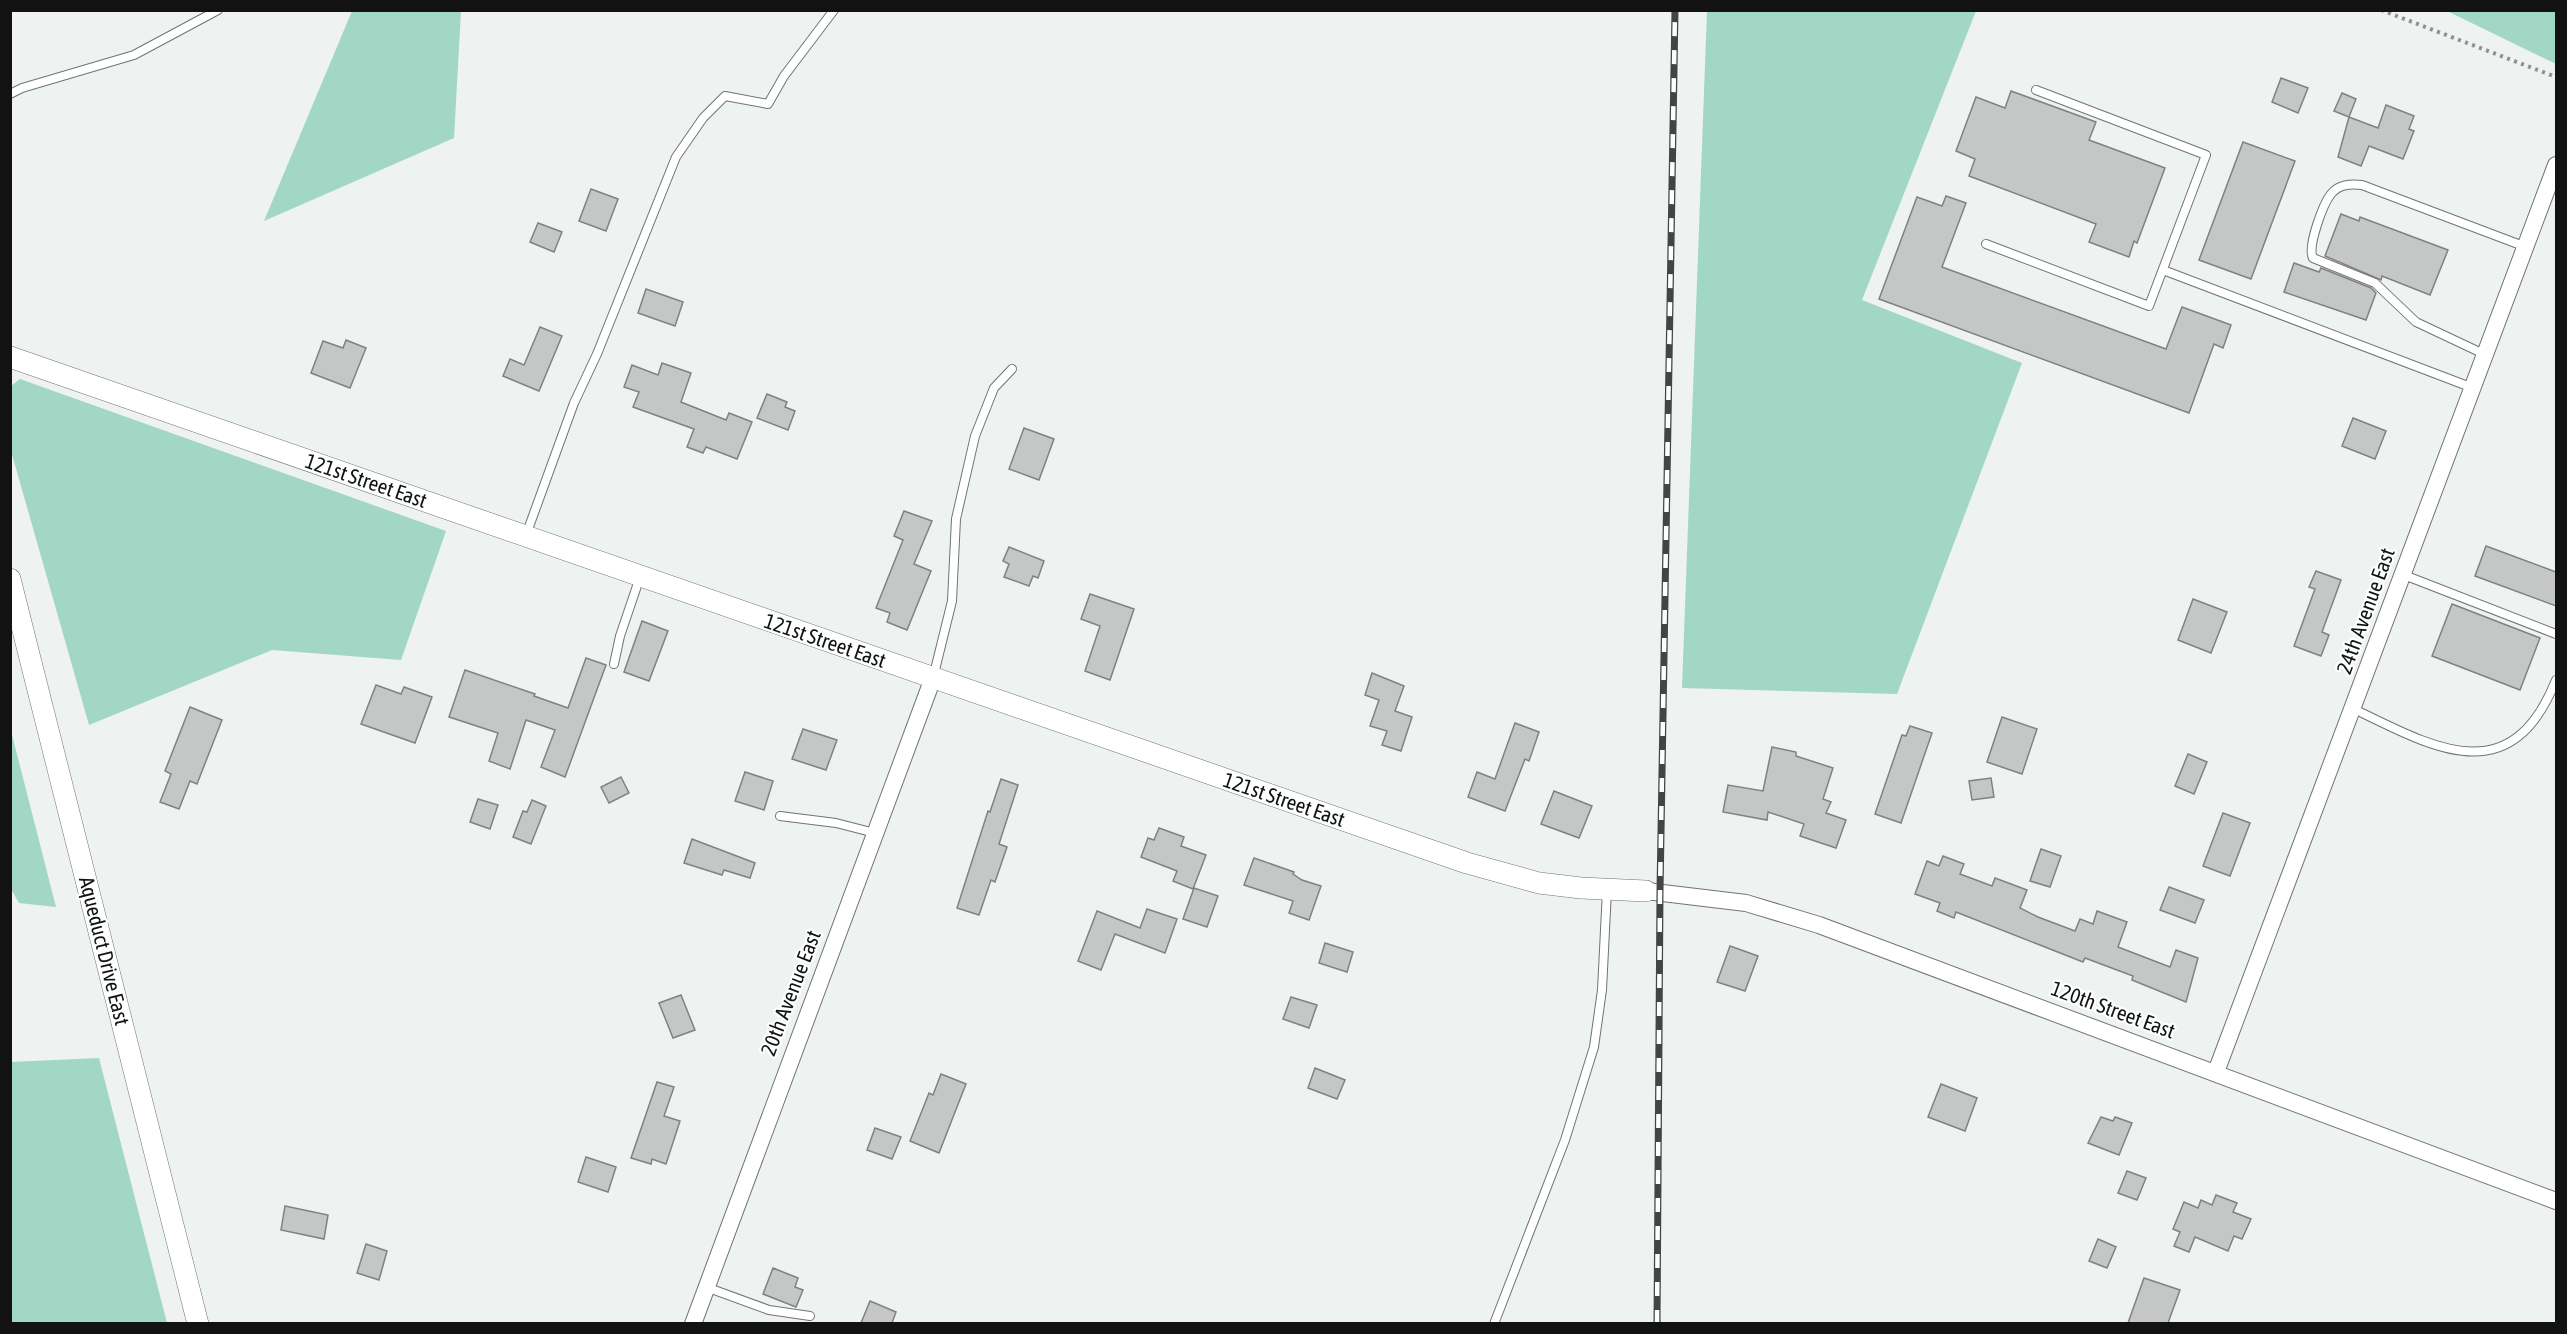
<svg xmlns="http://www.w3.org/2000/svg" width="2567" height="1334" font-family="'Asap Condensed',sans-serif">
	<rect width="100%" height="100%" fill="#eef2f1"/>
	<g fill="#a2d7c5">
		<path d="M352 11H461L454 138 264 221Z"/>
		<path d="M1707 11H1976L1862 300 2022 363 1897 694 1682 688Z"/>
		<path d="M2447 11H2556V64Z"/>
		<path d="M20 379 446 531 401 660 272 650 89 725 11 451V386Z"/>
		<path d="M10 731H11L56 907 19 903 11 889Z"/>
		<path d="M99 1058 167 1323H11V1062Z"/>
	</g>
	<g fill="#c4c7c6" stroke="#7f8281" stroke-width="1.5">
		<path d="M2281 78 2308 88 2298 113 2272 102Z"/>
		<path d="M2011 91 2096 122 2089 140 2165 168 2137 243 2134 241 2129 257 2089 242 2096 224 1969 176 1975 159 1956 151 1976 97 2005 108Z"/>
		<path d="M2342 93 2356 99 2349 117 2334 111Z"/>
		<path d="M2386 105 2414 116 2409 129 2414 131 2403 159 2369 146 2361 166 2338 157 2349 117 2378 128Z"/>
		<path d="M2243 142 2295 161 2251 279 2199 260Z"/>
		<path d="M591 189 618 199 606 231 579 221Z"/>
		<path d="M1946 196 1966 203 1942 267 2166 349 2182 307 2231 325 2223 348 2214 344 2189 413 1879 299 1917 197 1942 206Z"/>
		<path d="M2341 214 2359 221 2360 217 2448 250 2430 295 2382 276 2381 280 2325 256Z"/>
		<path d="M538 223 562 232 554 252 530 242Z"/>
		<path d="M2294 263 2319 272 2321 268 2371 288 2376 293 2366 320 2284 292Z"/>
		<path d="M646 289 683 302 675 326 638 313Z"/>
		<path d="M540 327 562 336 539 391 503 376 510 359 524 365Z"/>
		<path d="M346 340 366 348 350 388 311 373 323 341 343 348Z"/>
		<path d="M662 363 691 373 681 402 726 420 729 413 752 422 737 459 706 447 703 453 687 447 694 429 633 407 639 392 624 387 632 365 658 375Z"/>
		<path d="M767 394 787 402 785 407 795 411 788 430 757 418Z"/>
		<path d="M2353 418 2386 431 2375 459 2342 446Z"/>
		<path d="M1024 428 1054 439 1039 480 1009 469Z"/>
		<path d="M904 511 932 521 914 564 931 571 907 630 887 622 890 613 876 608 903 540 894 536Z"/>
		<path d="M2486 546 2556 572V606L2475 576Z"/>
		<path d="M1009 547 1044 561 1038 578 1033 576 1029 586 1004 577 1009 564 1003 561Z"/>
		<path d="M2316 571 2341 580 2322 632 2329 635 2321 656 2294 646 2315 589 2309 587Z"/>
		<path d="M1090 594 1134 609 1110 680 1085 671 1100 626 1081 619Z"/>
		<path d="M2193 599 2227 612 2211 653 2178 640Z"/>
		<path d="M2452 604 2540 638 2520 690 2432 656Z"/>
		<path d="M642 621 668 631 649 681 624 672Z"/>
		<path d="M586 658 606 665 565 777 541 767 555 730 526 720 510 769 489 761 498 733 449 717 465 670 535 694 534 696 568 708Z"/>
		<path d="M1372 673 1404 686 1395 711 1412 717 1401 751 1382 745 1387 731 1370 726 1379 700 1365 695Z"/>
		<path d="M376 685 401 694 404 687 432 697 415 743 361 724Z"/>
		<path d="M190 707 222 720 197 784 190 781 179 809 160 802 171 774 165 771Z"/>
		<path d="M2002 717 2037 729 2022 774 1987 762Z"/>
		<path d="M1515 723 1539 732 1529 761 1525 759 1505 811 1468 797 1477 772 1495 779Z"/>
		<path d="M1910 726 1932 733 1901 823 1875 814 1902 735 1906 736Z"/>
		<path d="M803 729 837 740 826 770 792 759Z"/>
		<path d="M1772 747 1796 752V756L1833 768 1823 799 1831 802 1826 813 1846 820 1836 848 1800 836 1804 824 1768 812 1767 820 1723 812 1728 785 1763 791Z"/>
		<path d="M2188 754 2207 762 2194 794 2175 786Z"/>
		<path d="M745 772 773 781 764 810 735 801Z"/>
		<path d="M621 777 629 793 609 803 601 787Z"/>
		<path d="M1991 778 1994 797 1972 800 1969 781Z"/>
		<path d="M1001 779 1018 785 999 844 1007 847 995 882 991 880 979 915 957 908 988 811 990 812Z"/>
		<path d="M1554 791 1592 806 1579 838 1541 824Z"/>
		<path d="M478 799 498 805 490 829 470 822Z"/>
		<path d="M532 800 546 806 531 844 513 837 523 811 527 812Z"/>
		<path d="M2223 813 2250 823 2230 876 2203 866Z"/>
		<path d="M1159 828 1184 837 1181 846 1206 855 1193 889 1173 881 1177 871 1141 857 1148 838 1154 840Z"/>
		<path d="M692 839 755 863 750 878 724 870 722 875 684 863Z"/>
		<path d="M2041 849 2061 856 2050 887 2030 881Z"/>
		<path d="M1943 856 1964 864 1960 874 1992 886 1995 878 2027 890 2020 908 2038 917 2075 931 2080 919 2093 924 2097 911 2127 922 2118 947 2170 967 2176 950 2198 958 2186 1002 2132 980 2133 976 2085 958 2083 962 1956 912 1954 918 1937 911 1940 903 1915 894 1927 861 1939 866Z"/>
		<path d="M1254 858 1294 872 1293 874 1302 880 1321 886 1309 920 1289 913 1293 901 1244 885Z"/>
		<path d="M2169 887 2204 900 2195 923 2160 910Z"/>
		<path d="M1194 888 1218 896 1207 927 1183 919Z"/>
		<path d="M1147 909 1177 919 1165 953 1115 934 1101 970 1078 961 1097 911 1140 928Z"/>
		<path d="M1325 943 1353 952 1347 972 1319 963Z"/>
		<path d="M1730 946 1758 956 1745 991 1717 982Z"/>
		<path d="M681 995 695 1030 673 1038 659 1003Z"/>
		<path d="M1291 997 1317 1005 1309 1028 1283 1019Z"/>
		<path d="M1315 1068 1345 1080 1337 1099 1308 1088Z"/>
		<path d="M941 1074 966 1084 939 1153 910 1141 929 1093 933 1095Z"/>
		<path d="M657 1082 674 1087 664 1116 680 1121 666 1164 652 1159 651 1164 631 1158Z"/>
		<path d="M1941 1084 1977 1098 1965 1131 1928 1117Z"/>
		<path d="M2101 1117 2113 1121 2115 1117 2132 1123 2119 1155 2088 1143Z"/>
		<path d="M875 1128 901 1137 892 1159 867 1150Z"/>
		<path d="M586 1157 616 1167 608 1192 578 1182Z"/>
		<path d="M2127 1171 2146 1178 2137 1200 2118 1193Z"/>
		<path d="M2216 1195 2237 1203 2233 1212 2251 1219 2242 1239 2234 1236 2228 1251 2195 1237 2189 1252 2174 1246 2180 1232 2173 1229 2184 1202 2198 1208 2201 1200 2212 1205Z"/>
		<path d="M285 1206 328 1215 324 1239 281 1230Z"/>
		<path d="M2098 1239 2116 1247 2107 1268 2089 1261Z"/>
		<path d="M366 1244 387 1251 379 1280 357 1273Z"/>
		<path d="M773 1268 798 1278 795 1287 803 1290 796 1307 763 1294Z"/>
		<path d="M2144 1278 2180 1290 2168 1323H2128Z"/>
		<path d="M870 1301 896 1312 892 1323H861Z"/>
	</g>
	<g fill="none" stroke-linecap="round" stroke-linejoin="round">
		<defs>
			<g id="service">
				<path d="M10 94 22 88 134 55 218 10"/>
				<path d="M1986 244 2149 306 2206 155 2036 90"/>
				<path d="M2163 270 2473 388"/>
				<path d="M2486 355 2416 322 2375 283 2313 258C2307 247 2323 204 2331 194 2339 184 2350 184 2362 185L2526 247"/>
				<path d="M526 535 574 403 597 354 676 157 703 118 725 96 768 104 784 76 834 10"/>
				<path d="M2404 575 2556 634"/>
				<path d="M614 664 620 636 640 577"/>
				<path d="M933 678 952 601 956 519 975 436 994 388 1012 369"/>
				<path d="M2354 709C2436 749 2511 792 2556 680"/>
				<path d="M780 816 836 823 875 833"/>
				<path d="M706 1287 769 1310 810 1316"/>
				<path d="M1494 1324 1565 1140 1594 1047 1602 990 1607 890"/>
			</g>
			<g id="minor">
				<path d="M1646 891 1746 903 1819 925 2556 1201"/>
				<path d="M2216 1072 2556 165"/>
				<path d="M693 1324 933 678"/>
			</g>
			<g id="tertiary">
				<path d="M10 357 1467 863 1539 883 1581 888 1646 891"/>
				<path d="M10 579 198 1324"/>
			</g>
		</defs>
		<use href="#service" stroke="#707472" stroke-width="10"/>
		<use href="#minor" stroke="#707472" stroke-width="18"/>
		<use href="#tertiary" stroke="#707472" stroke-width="22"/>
		<path stroke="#8e9190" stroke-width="4" stroke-dasharray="3 4.5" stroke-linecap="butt" d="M2381 10 2556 77"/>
		<use href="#service" stroke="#fff" stroke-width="8"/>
		<use href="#minor" stroke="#fff" stroke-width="16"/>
		<use href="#tertiary" stroke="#fff" stroke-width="21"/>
		<defs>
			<path id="rail" d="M1657 1324 1660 891 1675 10"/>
		</defs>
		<use href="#rail" stroke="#434544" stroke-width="7"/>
		<use href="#rail" stroke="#fdfffe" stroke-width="4.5" stroke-dasharray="14" stroke-linecap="butt"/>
	</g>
	<g text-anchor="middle" stroke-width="4.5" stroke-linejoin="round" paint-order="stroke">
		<g font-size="21" fill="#111211" stroke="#fdfffe">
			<text transform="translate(366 481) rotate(19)" y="7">121st Street East</text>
			<text transform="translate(2366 611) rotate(-70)" y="7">24th Avenue East</text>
			<text transform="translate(825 641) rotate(19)" y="7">121st Street East</text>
			<text transform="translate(1284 800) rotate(19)" y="7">121st Street East</text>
			<text transform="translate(104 951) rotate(76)" y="7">Aqueduct Drive East</text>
			<text transform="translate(791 993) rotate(-69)" y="7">20th Avenue East</text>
			<text transform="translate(2113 1010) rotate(20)" y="7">120th Street East</text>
		</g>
	</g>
	<rect width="2567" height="1334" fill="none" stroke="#111211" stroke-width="24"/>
</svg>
